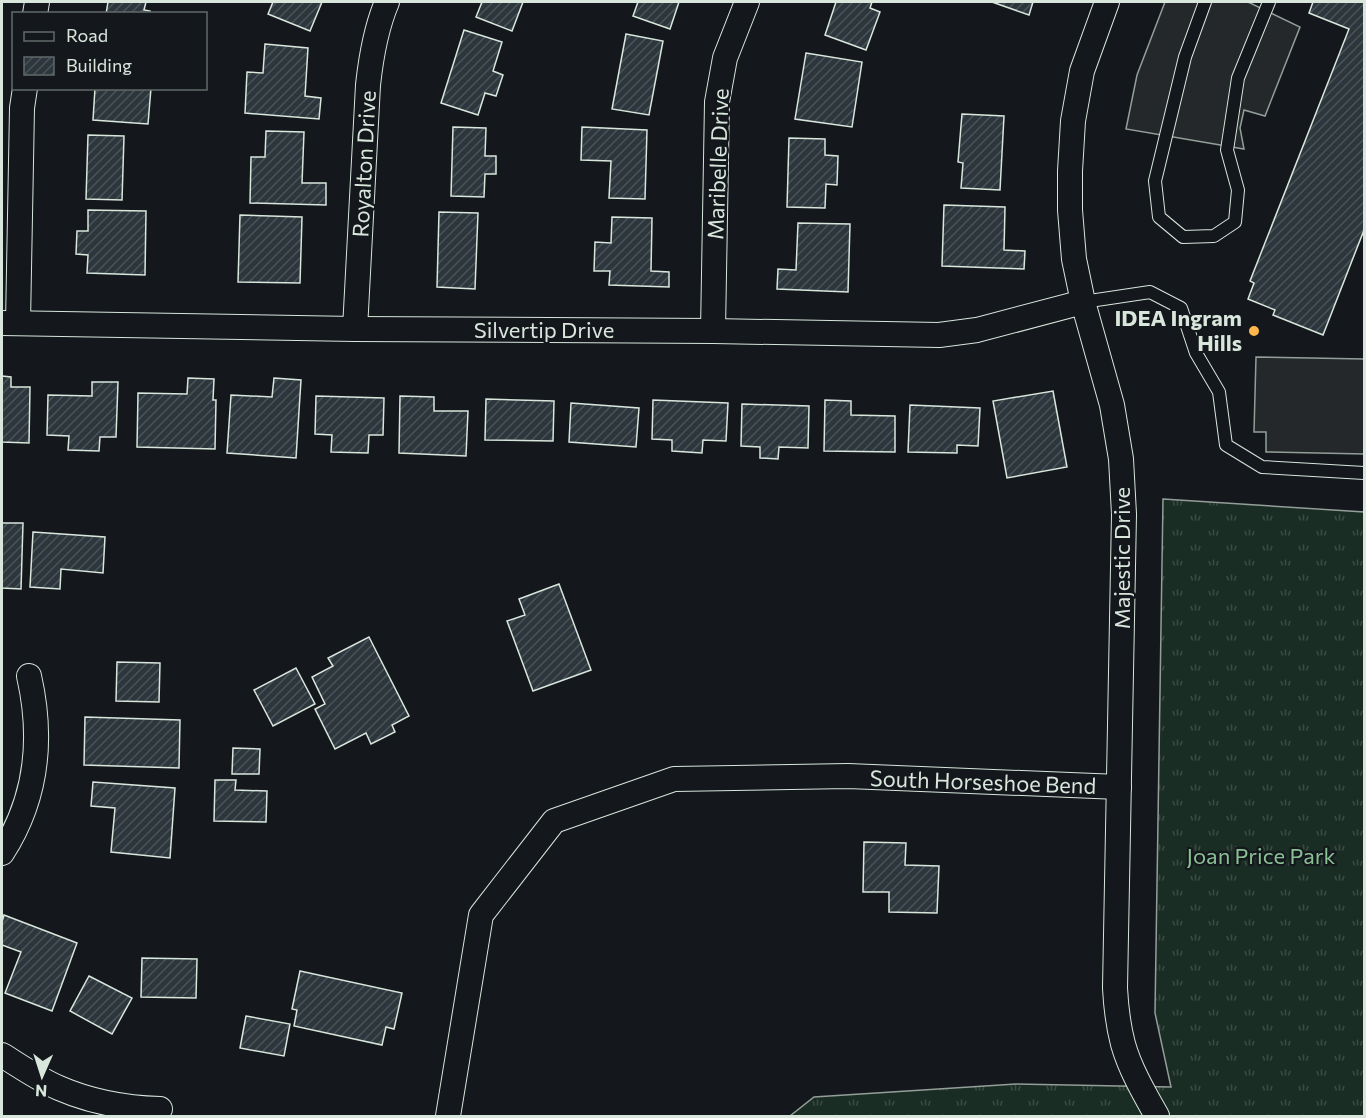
<svg xmlns="http://www.w3.org/2000/svg" width="1366" height="1118" font-family="Commissioner,sans-serif">
	<defs>
		<pattern id="grass-tufts" width="24" height="20" patternUnits="userSpaceOnUse" patternTransform="scale(1.5)"><rect width="24" height="20" fill="#1a2d24"/><path d="M3 7l-1-3M5 7V3M7 7l1-3M15 17l-1-3M17 17v-4M19 17l1-3" fill="none" stroke="#3b4b43"/></pattern>
		<pattern id="building-hatch" width="6" height="6" patternUnits="userSpaceOnUse" patternTransform="scale(1.5)"><rect width="6" height="6" fill="#2c363c"/><path d="M-1 1l2-2M0 6l6-6M5 7l2-2" fill="none" stroke="#4a5358"/></pattern>
	</defs>
	<rect width="100%" height="100%" fill="#14181c"/>
	<path fill="url(#grass-tufts)" stroke="#939e99" stroke-width="1.5" d="M1163 499 1364 512V1116H790L814 1097 1016 1084 1171 1087 1155 1013Z"/>
	<g fill="#24282b" stroke="#939e99" stroke-width="1.5">
		<path d="M1165 2H1248L1300 27 1265 116 1244 110 1240 128 1244 149 1126 129 1137 75Z"/>
		<path d="M1256 357 1364 359V454L1266 452V432H1254Z"/>
	</g>
	<g fill="url(#building-hatch)" stroke="#d8e6dc" stroke-width="1.5">
		<path d="M108 2H146L144 10 150 11 149 14H106Z"/>
		<path d="M273 2H322L310 31 268 14Z"/>
		<path d="M482 2H523L512 31 476 17Z"/>
		<path d="M638 2H679L670 29 633 16Z"/>
		<path d="M835 2H872L870 8 880 12 866 50 825 35 836 2Z"/>
		<path d="M992 2H1033L1029 15Z"/>
		<path d="M1313 2H1364V230L1323 335 1273 315 1275 310 1248 299 1254 283 1250 281 1349 29 1309 13Z"/>
		<path d="M464 30 502 42 493 71 503 75 496 96 485 93 478 115 441 103Z"/>
		<path d="M626 34 663 41 649 115 612 109Z"/>
		<path d="M265 44 308 48 305 96 321 98 319 119 245 113 247 72 263 73Z"/>
		<path d="M806 53 862 62 852 127 795 119Z"/>
		<path d="M95 88H151L148 124 93 120Z"/>
		<path d="M962 114 1004 116 1000 190 961 188 963 163 958 162Z"/>
		<path d="M453 127 486 128 485 156H496V174H485L484 197 451 196Z"/>
		<path d="M582 127 647 130 645 199 609 198 611 161 581 160Z"/>
		<path d="M266 131 304 132 302 183H326V205L250 203 251 157H265Z"/>
		<path d="M88 135 124 136 122 200 86 199Z"/>
		<path d="M789 138 825 139V155L838 156 837 185 826 184 825 208 787 207Z"/>
		<path d="M944 205 1005 207 1004 250 1025 251 1024 269 942 266Z"/>
		<path d="M88 210 146 211 145 275 87 273 88 255 76 254 77 231H88Z"/>
		<path d="M439 212 478 213 475 289 437 287Z"/>
		<path d="M240 215 302 217 300 283 238 282Z"/>
		<path d="M612 217 652 218 651 271 669 272V287L609 285 610 271H594L595 242 611 243Z"/>
		<path d="M798 223 850 224 848 292 777 289 778 269 796 270Z"/>
		<path d="M2 376 11 377V387H30L29 443 2 442Z"/>
		<path d="M188 378 214 379 213 400H216L215 449 137 447 138 393 187 394Z"/>
		<path d="M274 378 301 380 296 458 227 453 231 395 272 397Z"/>
		<path d="M92 382H118L116 437H100L99 451 68 450 69 436 47 435 48 395 92 396Z"/>
		<path d="M1053 391 1067 467 1007 478 993 401Z"/>
		<path d="M316 396 384 398 383 435H369L368 453 331 452 332 435 315 434Z"/>
		<path d="M400 396 434 397V411H468L466 456 399 453Z"/>
		<path d="M486 399 554 401 553 441 485 440Z"/>
		<path d="M653 400 728 403 726 441 703 440 702 453 672 451V440L652 439Z"/>
		<path d="M825 400 851 401V415L895 416V452L824 451Z"/>
		<path d="M571 403 639 408 636 447 569 442Z"/>
		<path d="M742 404 809 406 808 448 779 447 778 459 760 458V447L741 446Z"/>
		<path d="M910 405 980 408 978 446 957 445V453L908 452Z"/>
		<path d="M2 523H23L21 589 2 588Z"/>
		<path d="M33 532 105 537 103 573 61 569 60 589 30 587Z"/>
		<path d="M559 584 591 670 533 691 507 621 525 615 519 599Z"/>
		<path d="M369 637 409 716 392 725 395 732 371 744 366 733 335 749 315 709 325 704 312 677 333 666 328 658Z"/>
		<path d="M117 662 160 663 159 702 116 701Z"/>
		<path d="M296 668 315 704 273 726 254 690Z"/>
		<path d="M85 717 180 720 179 768 84 765Z"/>
		<path d="M233 748 260 749 259 774H232Z"/>
		<path d="M215 780H236L235 790 267 791 266 822 214 821Z"/>
		<path d="M93 782 175 788 170 858 111 852 115 808 91 806Z"/>
		<path d="M864 842 906 843 905 865 939 866 937 913 889 912V892H863Z"/>
		<path d="M4 915 77 943 52 1011 5 993 21 952 2 945V922Z"/>
		<path d="M142 958 197 959 196 998 141 997Z"/>
		<path d="M300 971 402 993 394 1029 386 1027 382 1045 294 1026 297 1010 292 1009Z"/>
		<path d="M89 976 132 998 112 1034 70 1011Z"/>
		<path d="M246 1016 290 1024 284 1056 240 1048Z"/>
	</g>
	<g fill="none" stroke-linecap="round" stroke-linejoin="round">
		<defs>
			<g id="service">
				<path d="M1205 2 1185 57 1155 181 1159 217 1183 237 1214 236 1235 222 1238 190 1227 150 1238 78 1269 2"/>
				<path d="M1083 302 1150 292 1181 308 1196 353 1219 392 1226 445 1262 467 1364 473"/>
			</g>
			<g id="minor">
				<path d="M1107 2 1082 71 1073 121 1070 171V210L1074 259 1083 302 1112 405 1121 459 1124 514 1115 988C1116 1007 1118 1025 1123 1044 1130 1069 1144 1093 1157 1116"/>
				<path d="M35 14 37 2"/>
				<path d="M2 323 355 329 713 331 939 335 977 330 1083 302"/>
				<path d="M18 323 22 108 25 88"/>
				<path d="M355 329 368 85C371 57 376 28 387 2"/>
				<path d="M713 331 717 102 725 58 747 2"/>
				<path d="M2 853C37 799 43 738 29 676"/>
				<path d="M2 1055C20 1066 38 1079 59 1088 91 1102 125 1108 160 1109"/>
				<path d="M448 1116 481 915 554 821 674 779 848 776 1119 787"/>
			</g>
		</defs>
		<use href="#service" stroke="#d8e6dc" stroke-width="14"/>
		<use href="#minor" stroke="#d8e6dc" stroke-width="26"/>
		<use href="#service" stroke="#14181c" stroke-width="12"/>
		<use href="#minor" stroke="#14181c" stroke-width="24"/>
	</g>
	<circle fill="#ffb74d" stroke="#14181c" stroke-width="2" cx="1254" cy="331" r="6"/>
	<g text-anchor="middle" stroke-width="4.5" stroke-linejoin="round" paint-order="stroke">
		<g font-size="22" fill="#d8e6dc" stroke="#14181c">
			<text transform="translate(364 164) rotate(-87)" y="8">Royalton Drive</text>
			<text transform="translate(718 164) rotate(-88)" y="8">Maribelle Drive</text>
			<text x="544" y="338">Silvertip Drive</text>
			<text transform="translate(1122 558) rotate(-90)" y="8">Majestic Drive</text>
			<text transform="translate(983 782) rotate(2)" y="8">South Horseshoe Bend</text>
		</g>
		<g font-size="22" font-weight="bold" fill="#d8e6dc" stroke="#14181c" text-anchor="end">
			<text x="1242" y="326">IDEA Ingram<tspan x="1242" dy="25">Hills</tspan></text>
		</g>
		<g font-size="22" fill="#8ac095" stroke="#14181c">
			<text x="1261" y="864">Joan Price Park</text>
		</g>
	</g>
	<rect width="1366" height="1118" fill="none" stroke="#d8e6dc" stroke-width="6"/>
	<rect x="12" y="12" width="195" height="78" fill="#14181c" stroke="#626a69" stroke-width="1.5"/>
	<rect x="24" y="32" width="30" height="9" fill="#14181c" stroke="#626a69" stroke-width="1.5"/>
	<text x="66" y="42" font-size="18" fill="#d8e6dc">Road</text>
	<rect x="24" y="57" width="30" height="18" fill="url(#building-hatch)" stroke="#626a69" stroke-width="1.5"/>
	<text x="66" y="72" font-size="18" fill="#d8e6dc">Building</text>
	<g transform="translate(42 1076) rotate(183)" stroke="#14181c" stroke-width="4.5" paint-order="stroke">
	<path d="M0-4.5L10 22L0 15L-10 22Z" fill="#d8e6dc"/>
	<text y="-9" font-size="16" font-weight="bold" text-anchor="middle" fill="#d8e6dc">N</text>
	</g>
</svg>
